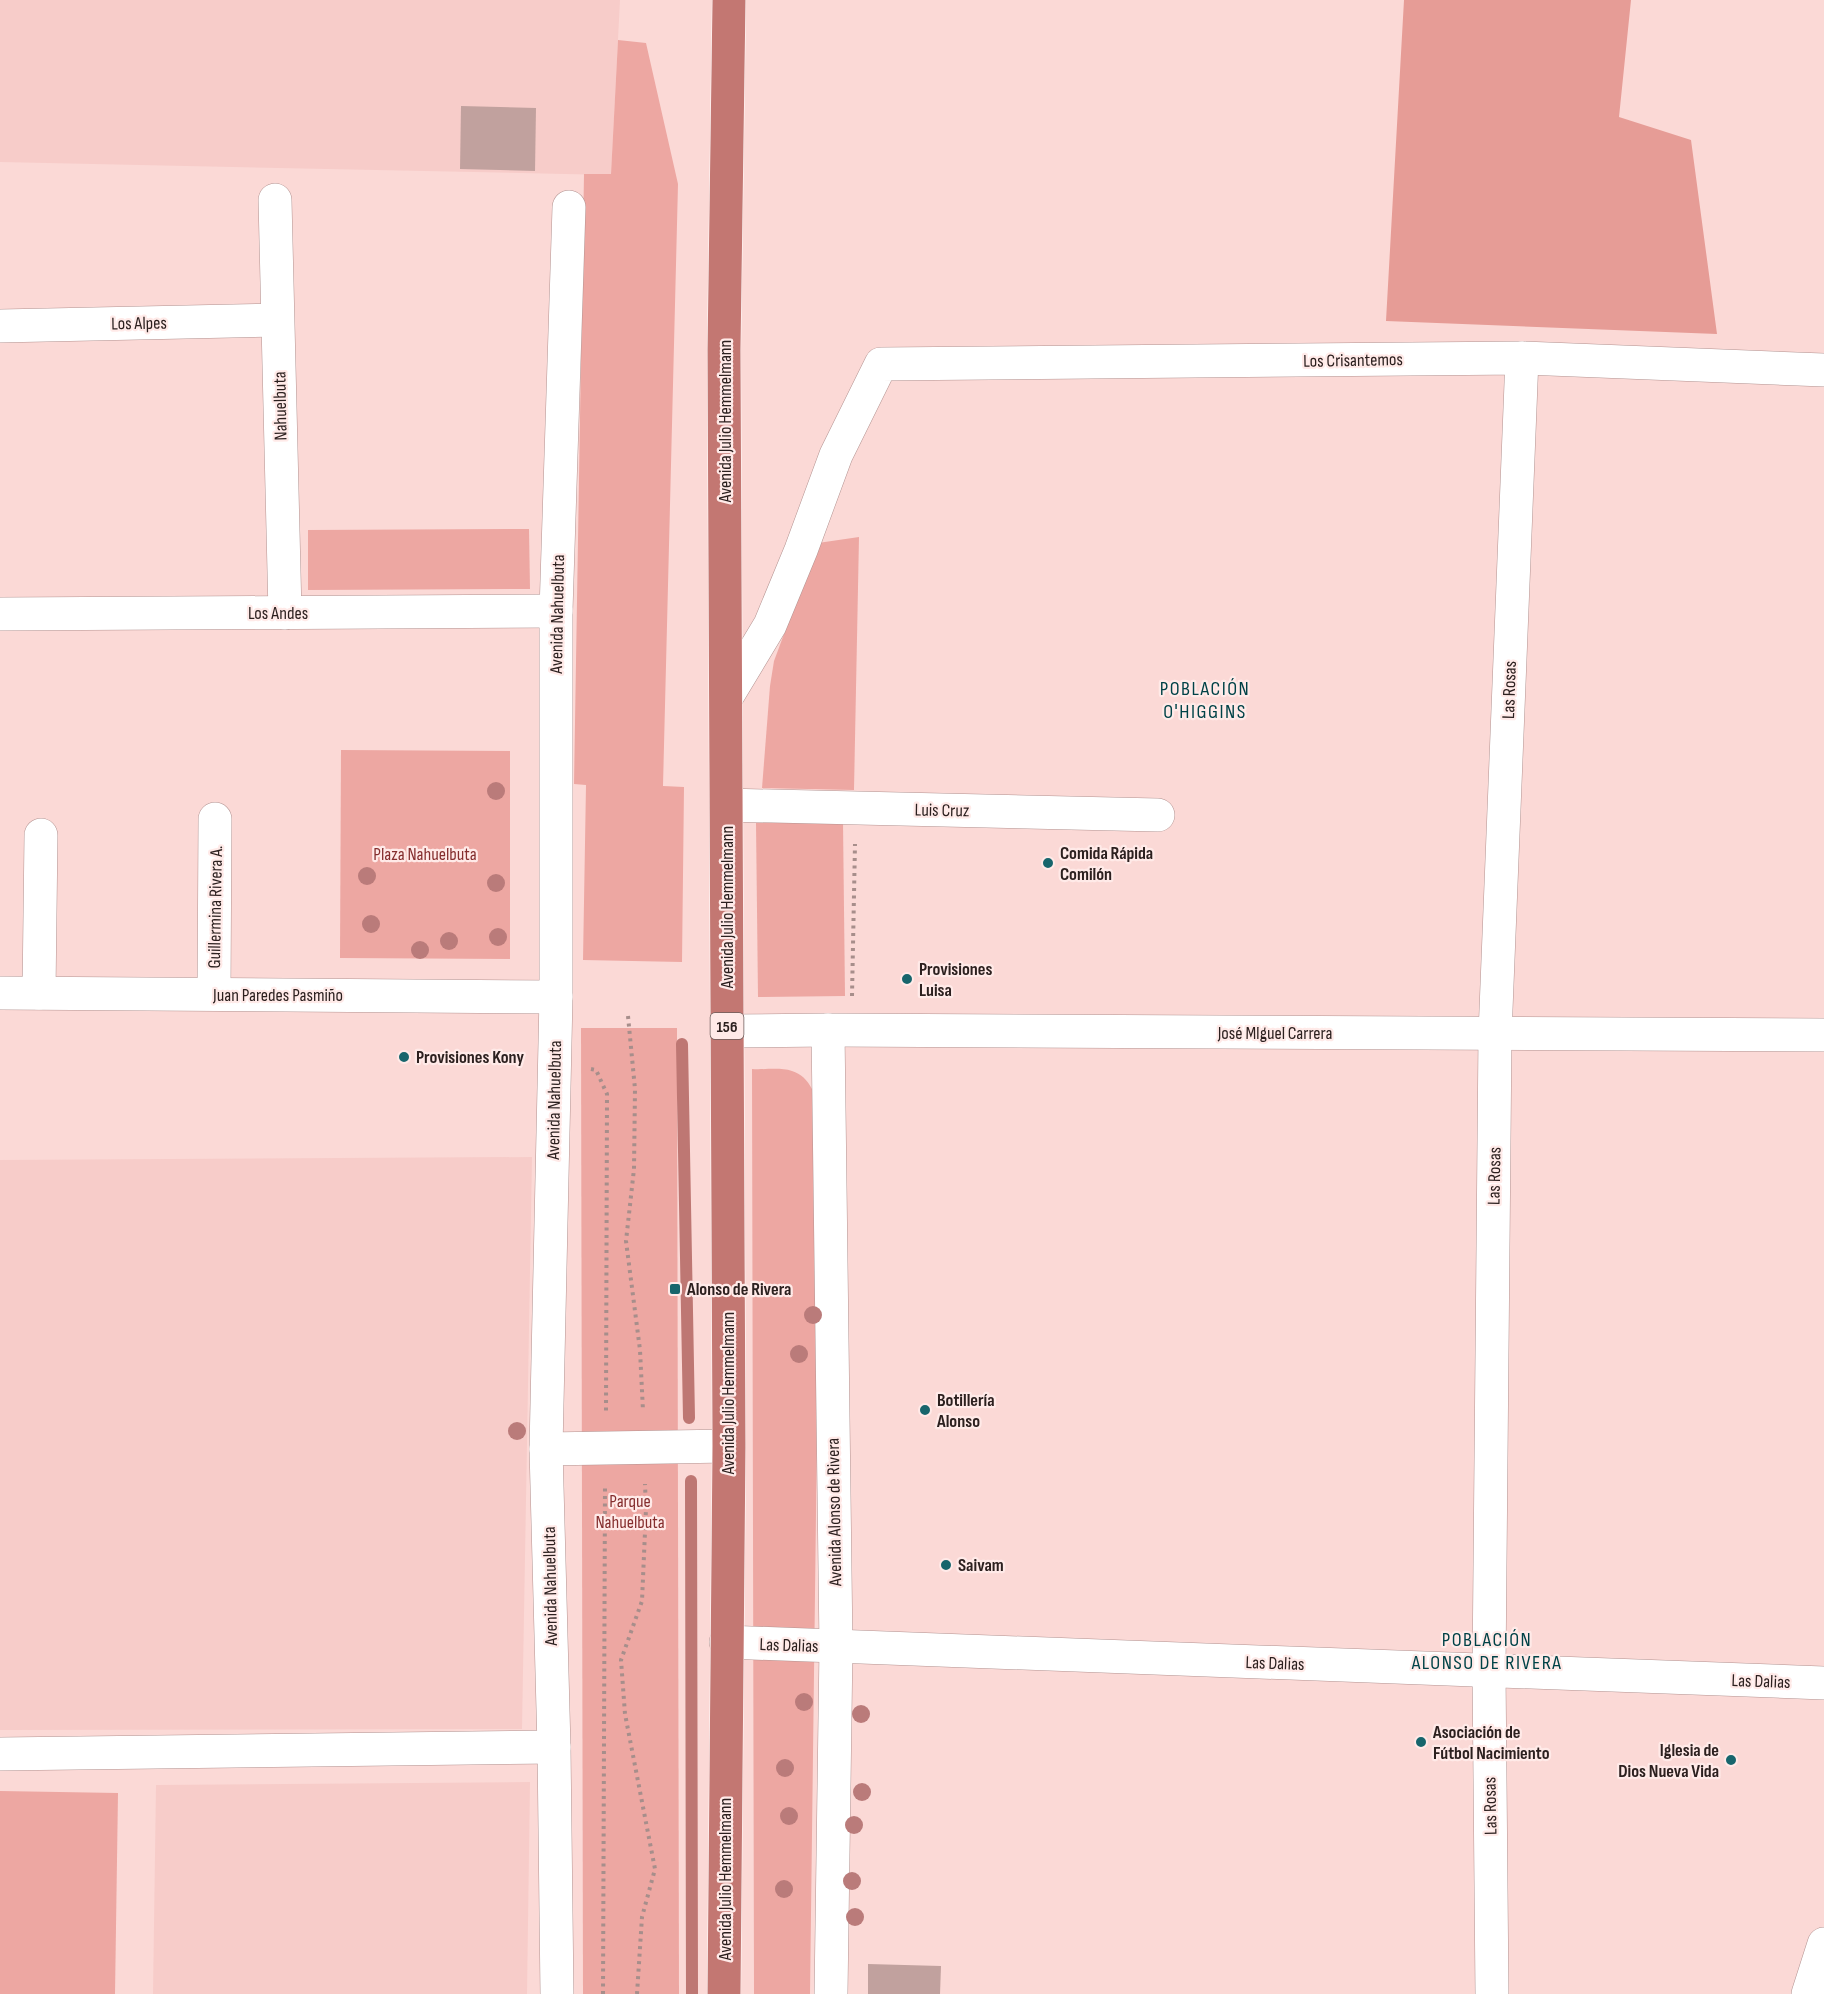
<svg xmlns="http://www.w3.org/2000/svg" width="1824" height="1994" font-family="'Sofia Sans Condensed',sans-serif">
	<rect width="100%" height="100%" fill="#fbd9d6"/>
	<g fill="#f7ccc9">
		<path d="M0 0H620L611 175 0 162Z"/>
		<path d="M532 1157 522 1729 0 1730V1160Z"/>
		<path d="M530 1782 527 1994H153L156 1785Z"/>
	</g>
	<g fill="#eda7a2">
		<path d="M618 40 646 43 678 184 663 786 684 787 682 962 583 960 586 785 574 784 584 174H611Z"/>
		<path d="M529 529 530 589 308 590V530Z"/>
		<path d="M859 537 854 790 762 788 770 686 774 661 818 543Z"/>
		<path d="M341 750 510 751V959L340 958Z"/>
		<path d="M843 822 845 996 758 997 756 823Z"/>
		<path d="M581 1028H677L679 1994H583Z"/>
		<path d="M752 1069C764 1070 780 1067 792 1071 810 1076 817 1098 821 1114L810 1994H754Z"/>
		<path d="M0 1791 118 1793 115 1994H0Z"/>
	</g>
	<path fill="#e69c96" d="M1404 0H1631L1619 117 1691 140 1717 334 1386 321Z"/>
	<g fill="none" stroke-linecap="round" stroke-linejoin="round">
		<g stroke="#be7773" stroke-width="12">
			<path d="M682 1044 689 1418"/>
			<path d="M691 1481 692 1994"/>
		</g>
	</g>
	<g fill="#c1a19e">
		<path d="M461 106 536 108 535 171 460 169Z"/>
		<path d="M868 1964 941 1966 940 1994H868Z"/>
	</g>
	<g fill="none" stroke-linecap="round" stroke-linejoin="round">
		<defs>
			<g id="minor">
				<path d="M275 200 285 613"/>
				<path d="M0 326 277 320"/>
				<path d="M0 614 556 611"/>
				<path d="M726 698 770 625 801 550 836 455 881 364 1522 358 1824 370"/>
				<path d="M726 805 1158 815"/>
				<path d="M0 993 556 997"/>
				<path d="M39 993 41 835"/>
				<path d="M214 994 215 819"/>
				<path d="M828 1030 836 1647 831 1994"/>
				<path d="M727 1031 828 1030 1824 1035"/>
				<path d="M546 1449 729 1446"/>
				<path d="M726 1642 1824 1683"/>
				<path d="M0 1754 554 1747"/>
				<path d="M557 1994 554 1747 546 1449 556 997V611L569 207"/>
				<path d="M1492 1994 1489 1671 1495 1035 1522 358"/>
				<path d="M1808 1994 1824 1944"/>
			</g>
			<path id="highway" d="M724 1994 729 1446 724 350 729 0"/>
		</defs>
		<use href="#minor" stroke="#b39391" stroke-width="34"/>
		<use href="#highway" stroke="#fff" stroke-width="34"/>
		<g stroke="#a78e8b" stroke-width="4" stroke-dasharray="3 4.5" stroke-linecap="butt">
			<path d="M852 996 855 844"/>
			<path d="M628 1016 635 1089 634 1169 626 1241 640 1350 643 1411"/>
			<path d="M591 1069 596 1070 607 1094 606 1411"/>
			<path d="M603 1994 605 1485"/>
			<path d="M637 1994 642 1917 655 1869 625 1714 621 1660 642 1601 646 1509 645 1484"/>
		</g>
		<use href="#minor" stroke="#fff" stroke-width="33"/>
		<use href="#highway" stroke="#c37772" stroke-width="33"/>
	</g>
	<g fill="#ba7b7a">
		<circle cx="496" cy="791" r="9"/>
		<circle cx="367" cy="876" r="9"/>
		<circle cx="496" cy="883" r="9"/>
		<circle cx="371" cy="924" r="9"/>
		<circle cx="498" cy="937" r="9"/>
		<circle cx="449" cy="941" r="9"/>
		<circle cx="420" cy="950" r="9"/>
		<circle cx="813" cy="1315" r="9"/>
		<circle cx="799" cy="1354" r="9"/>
		<circle cx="517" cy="1431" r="9"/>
		<circle cx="804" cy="1702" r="9"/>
		<circle cx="861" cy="1714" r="9"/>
		<circle cx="785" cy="1768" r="9"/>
		<circle cx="862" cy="1792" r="9"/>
		<circle cx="789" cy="1816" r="9"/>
		<circle cx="854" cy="1825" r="9"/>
		<circle cx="852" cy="1881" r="9"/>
		<circle cx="784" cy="1889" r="9"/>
		<circle cx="855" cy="1917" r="9"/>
	</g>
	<g fill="#17656c" stroke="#ffeae8" stroke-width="2">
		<circle cx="1048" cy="863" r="6"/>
		<circle cx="907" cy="979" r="6"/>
		<circle cx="404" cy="1057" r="6"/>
		<rect x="669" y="1283" width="12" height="12" rx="3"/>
		<circle cx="925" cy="1410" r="6"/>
		<circle cx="946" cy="1565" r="6"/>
		<circle cx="1421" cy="1742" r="6"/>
		<circle cx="1731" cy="1760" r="6"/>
	</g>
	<g text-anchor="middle" stroke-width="4.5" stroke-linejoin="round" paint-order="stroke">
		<rect fill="#ffeae8" stroke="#6b5d5b" stroke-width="1.5" x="710.5" y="1013" width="33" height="26" rx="4.5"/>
		<g font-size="16" font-weight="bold" fill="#2c201f">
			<text x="727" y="1032">156</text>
		</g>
		<g font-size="18" fill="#2c201f" stroke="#ffeae8">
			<text transform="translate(139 323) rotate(-1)" y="6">Los Alpes</text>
			<text transform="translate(1353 360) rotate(-1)" y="6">Los Crisantemos</text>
			<text transform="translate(280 406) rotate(-91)" y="6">Nahuelbuta</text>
			<text transform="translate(725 421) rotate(-90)" y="6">Avenida Julio Hemmelmann</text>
			<text x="278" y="619">Los Andes</text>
			<text transform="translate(557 614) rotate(-89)" y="6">Avenida Nahuelbuta</text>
			<text transform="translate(1509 690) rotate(-88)" y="6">Las Rosas</text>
			<text transform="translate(942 810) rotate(1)" y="6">Luis Cruz</text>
			<text transform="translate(215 907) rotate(-89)" y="6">Guillermina Rivera A.</text>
			<text transform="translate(727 907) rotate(-90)" y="6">Avenida Julio Hemmelmann</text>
			<text x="278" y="1001">Juan Paredes Pasmiño</text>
			<text x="1275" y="1039">José MIguel Carrera</text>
			<text transform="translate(554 1100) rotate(-89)" y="6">Avenida Nahuelbuta</text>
			<text transform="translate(1494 1176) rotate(-89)" y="6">Las Rosas</text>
			<text transform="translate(728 1393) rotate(-90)" y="6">Avenida Julio Hemmelmann</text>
			<text transform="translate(834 1512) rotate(-91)" y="6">Avenida Alonso de Rivera</text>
			<text transform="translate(550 1586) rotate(-91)" y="6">Avenida Nahuelbuta</text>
			<text transform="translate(789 1645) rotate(2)" y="6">Las Dalias</text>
			<text transform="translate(1275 1663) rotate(2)" y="6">Las Dalias</text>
			<text transform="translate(1761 1681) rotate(2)" y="6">Las Dalias</text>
			<text transform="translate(1490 1806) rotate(-91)" y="6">Las Rosas</text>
			<text transform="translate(725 1879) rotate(-90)" y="6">Avenida Julio Hemmelmann</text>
		</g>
		<g font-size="18" font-weight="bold" fill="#2c201f" stroke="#ffeae8" text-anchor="start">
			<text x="1060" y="859">Comida Rápida<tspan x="1060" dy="21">Comilón</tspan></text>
			<text x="919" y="975">Provisiones<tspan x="919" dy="21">Luisa</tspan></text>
			<text x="416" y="1063">Provisiones Kony</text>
			<text x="687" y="1295">Alonso de Rivera</text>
			<text x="937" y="1406">Botillería<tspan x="937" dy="21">Alonso</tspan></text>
			<text x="958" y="1571">Saivam</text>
			<text x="1433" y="1738">Asociación de<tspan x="1433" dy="21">Fútbol Nacimiento</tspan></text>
			<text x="1719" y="1756" text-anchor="end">Iglesia de<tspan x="1719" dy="21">Dios Nueva Vida</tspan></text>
		</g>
		<g font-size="18" fill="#852e2e" stroke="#ffeae8">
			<text x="425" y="860">Plaza Nahuelbuta</text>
			<text x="630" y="1507">Parque<tspan x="630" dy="21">Nahuelbuta</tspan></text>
		</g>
		<g font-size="20" letter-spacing="1.5" fill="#004247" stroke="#ffeae8">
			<text x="1205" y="695">POBLACIÓN<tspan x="1205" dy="23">O'HIGGINS</tspan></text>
			<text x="1487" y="1646">POBLACIÓN<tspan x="1487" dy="23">ALONSO DE RIVERA</tspan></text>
		</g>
	</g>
</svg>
